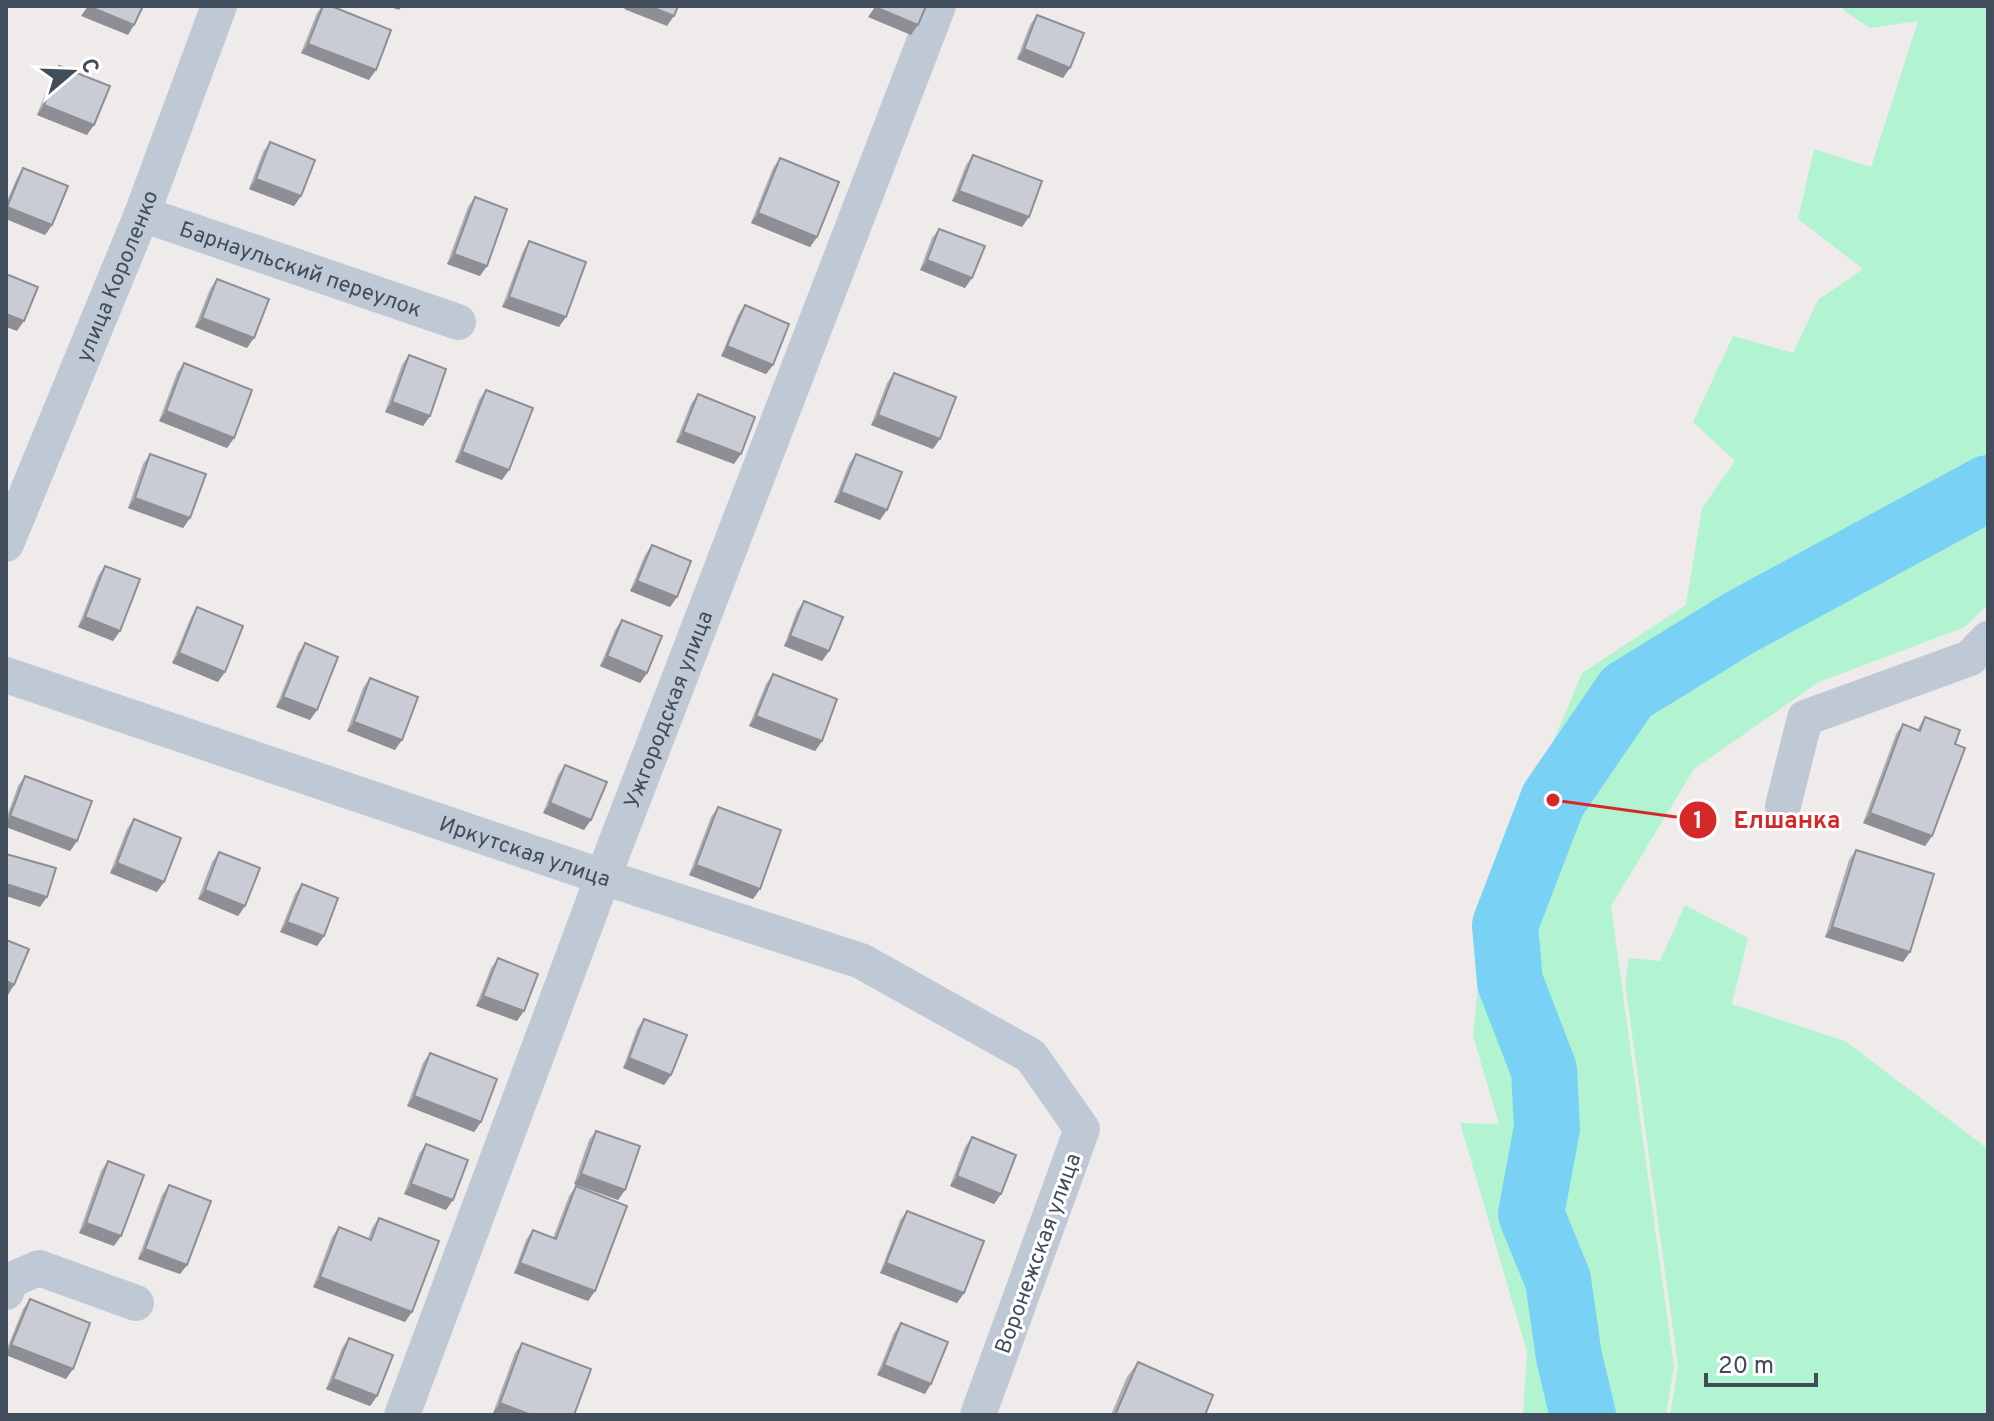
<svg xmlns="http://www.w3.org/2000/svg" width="1994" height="1421" font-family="Overpass,sans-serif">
	<rect width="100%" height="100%" fill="#efebeb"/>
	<g fill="#b2f4d1">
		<path d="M1842 6H1988V604L1965 627 1819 682 1694 769 1611 906 1674 1366 1666 1415H1523L1527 1352 1460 1123 1499 1124 1473 1036 1487 899 1582 673 1686 605 1702 508 1735 461 1693 422 1733 336 1793 353 1818 300 1863 269 1798 219 1814 149 1871 167 1918 21 1870 28 1844 11Z"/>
		<path d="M1685 905 1748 938 1732 1004 1845 1041 1988 1149V1415H1670L1678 1366 1625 984 1629 958 1660 961Z"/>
	</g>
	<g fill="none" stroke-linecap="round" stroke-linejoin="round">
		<path stroke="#79d1f6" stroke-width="66" d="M1583 1415 1569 1357 1558 1280 1531 1214 1547 1128 1544 1070 1510 982 1505 925 1553 800 1627 692 1741 622 1988 488"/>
		<g stroke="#bfc9d5" stroke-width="36">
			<path id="s1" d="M142 214 458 322"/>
			<path id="s2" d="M6 544 142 214 219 6"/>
			<path id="s3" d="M6 675 603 877 861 961 1031 1056 1082 1129 978 1415"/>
			<path d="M1783 806 1805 718 1970 658 1988 639"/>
			<path d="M6 1292 11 1280 39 1268 136 1303"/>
			<path id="s4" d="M402 1415 603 877 938 6"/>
		</g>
	</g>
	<g fill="#adafb6">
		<path d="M322 6H331L369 80 301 53 317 13Z"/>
		<path d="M1037 15 1063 78 1017 59 1030 25Z"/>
		<path d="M59 66 87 135 37 115 52 76Z"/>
		<path d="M270 142 301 196 294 206 249 189 263 152Z"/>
		<path d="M973 155 1022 227 952 201 966 165Z"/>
		<path d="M780 158 817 237 810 247 751 223 773 168Z"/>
		<path d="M23 168 52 225 45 235 6 219V203L17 178Z"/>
		<path d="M475 197 480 276 447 264 468 207Z"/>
		<path d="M939 229 965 288 920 270 932 238Z"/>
		<path d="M529 241 559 327 502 307 523 251Z"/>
		<path d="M217 279 247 348 195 327 210 289Z"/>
		<path d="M745 305 773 365 766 374 721 356 738 315Z"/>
		<path d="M409 355 430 416 423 426 385 412 402 365Z"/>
		<path d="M184 363 234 438 227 448 159 421 177 373Z"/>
		<path d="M894 373 933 449 871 425 887 383Z"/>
		<path d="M486 390 502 480 455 462 479 400Z"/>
		<path d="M698 394 734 464 676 442 691 404Z"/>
		<path d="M150 454 190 518 183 528 128 508 143 464Z"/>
		<path d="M856 454 880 520 834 502 849 464Z"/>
		<path d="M652 545 677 597 670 607 630 591 645 555Z"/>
		<path d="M105 566 120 631 113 641 78 627 98 576Z"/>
		<path d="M804 601 829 651 822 661 784 646 797 611Z"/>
		<path d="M197 607 218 682 172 663 191 617Z"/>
		<path d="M622 620 647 673 640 683 600 666 615 630Z"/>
		<path d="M305 643 310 720 276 707 298 653Z"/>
		<path d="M773 674 822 741 815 751 749 726 766 684Z"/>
		<path d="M370 678 395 750 347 731 363 688Z"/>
		<path d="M1925 717 1955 744 1932 836 1925 846 1863 823 1896 734 1903 724 1917 730Z"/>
		<path d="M565 765 584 830 543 813 558 775Z"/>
		<path d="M25 776 77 841 70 851 6 827V819L18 786Z"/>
		<path d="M718 807 760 889 753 899 689 875 711 817Z"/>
		<path d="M134 819 157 892 110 873 127 829Z"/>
		<path d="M1856 850 1903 962 1825 937 1849 860Z"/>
		<path d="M219 852 245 906 238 916 198 899 212 862Z"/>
		<path d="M302 884 324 936 317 946 280 932 295 894Z"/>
		<path d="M498 958 517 1021 476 1006 491 968Z"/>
		<path d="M644 1019 671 1075 664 1085 623 1068 637 1029Z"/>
		<path d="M430 1053 481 1122 474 1132 407 1106 423 1063Z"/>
		<path d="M596 1131 625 1190 618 1200 574 1184 589 1140Z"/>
		<path d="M972 1137 1001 1194 994 1204 950 1186 965 1147Z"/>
		<path d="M426 1144 446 1210 404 1194 419 1154Z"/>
		<path d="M108 1161 114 1246 79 1233 101 1171Z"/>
		<path d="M169 1185 187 1265 180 1274 138 1259 162 1195Z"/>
		<path d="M576 1186 595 1291 588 1301 514 1273 526 1240 533 1230 553 1238 569 1196Z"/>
		<path d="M907 1211 964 1293 957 1303 880 1273 900 1220Z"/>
		<path d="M379 1218 405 1322 313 1287 332 1237 339 1227 368 1239 372 1228Z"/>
		<path d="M30 1299 66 1379 6 1355V1351L23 1309Z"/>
		<path d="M901 1323 925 1394 877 1375 894 1333Z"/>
		<path d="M349 1338 377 1396 370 1406 326 1389 342 1348Z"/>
		<path d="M522 1343 574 1415H498L493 1413 515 1353Z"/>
		<path d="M1138 1362 1205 1415H1111L1127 1377Z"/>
	</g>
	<g fill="#8d8f94">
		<path d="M88 6 134 25 128 35 81 16Z"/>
		<path d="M388 6H402L399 10Z"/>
		<path d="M627 6H649L674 16 667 26 624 9Z"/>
		<path d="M875 7 918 25 911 35 868 17Z"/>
		<path d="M308 44 376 70 369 80 301 53Z"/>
		<path d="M1024 49 1070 68 1063 78 1017 59Z"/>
		<path d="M44 105 94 125 87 135 37 115Z"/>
		<path d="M256 179 301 196 294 206 249 189Z"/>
		<path d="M959 191 1029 217 1022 227 952 201Z"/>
		<path d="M7 207 52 225 45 235 6 219Z"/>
		<path d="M758 213 817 237 810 247 751 223Z"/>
		<path d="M454 254 487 266 480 276 447 264Z"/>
		<path d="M927 260 972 278 965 288 920 270Z"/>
		<path d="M509 297 566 317 559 327 502 307Z"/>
		<path d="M6 314 24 321 17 331 6 327Z"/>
		<path d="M202 318 254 338 247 348 195 327Z"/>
		<path d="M727 346 773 365 766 374 721 356Z"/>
		<path d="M392 402 430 416 423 426 385 412Z"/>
		<path d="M166 411 234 438 227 448 159 421Z"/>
		<path d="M878 415 940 439 933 449 871 425Z"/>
		<path d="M683 432 741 454 734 464 676 442Z"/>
		<path d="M462 452 509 470 502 480 455 462Z"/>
		<path d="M841 492 887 510 880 520 834 502Z"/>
		<path d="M135 498 190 518 183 528 128 508Z"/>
		<path d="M637 581 677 597 670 607 630 591Z"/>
		<path d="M85 617 120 631 113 641 78 627Z"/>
		<path d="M790 636 829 651 822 661 784 646Z"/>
		<path d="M179 653 225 672 218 682 172 663Z"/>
		<path d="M607 656 647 673 640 683 600 666Z"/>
		<path d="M283 697 317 710 310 720 276 707Z"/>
		<path d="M756 716 822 741 815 751 749 726Z"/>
		<path d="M354 722 402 740 395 750 347 731Z"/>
		<path d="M550 803 591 820 584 830 543 813Z"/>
		<path d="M1870 813 1932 836 1925 846 1863 823Z"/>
		<path d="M10 816 77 841 70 851 6 827V822Z"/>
		<path d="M117 863 164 882 157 892 110 873Z"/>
		<path d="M696 865 760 889 753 899 689 875Z"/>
		<path d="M6 884 47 897 40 907 6 896Z"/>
		<path d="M205 890 245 906 238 916 198 899Z"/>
		<path d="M287 922 324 936 317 946 280 932Z"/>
		<path d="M1832 927 1910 952 1903 962 1825 937Z"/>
		<path d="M6 981 14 985 8 995 6 994Z"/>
		<path d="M483 996 524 1011 517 1021 476 1006Z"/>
		<path d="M629 1058 671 1075 664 1085 623 1068Z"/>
		<path d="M414 1096 481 1122 474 1132 407 1106Z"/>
		<path d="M581 1174 625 1190 618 1200 574 1184Z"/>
		<path d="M957 1176 1001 1194 994 1204 950 1186Z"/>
		<path d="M411 1184 453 1200 446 1210 404 1194Z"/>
		<path d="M86 1223 121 1236 114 1246 79 1233Z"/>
		<path d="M145 1249 187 1265 180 1274 138 1259Z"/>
		<path d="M520 1263 595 1291 588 1301 514 1273Z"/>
		<path d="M886 1263 964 1293 957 1303 880 1273Z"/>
		<path d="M320 1277 412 1312 405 1322 313 1287Z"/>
		<path d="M11 1345 73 1369 66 1379 6 1355V1353Z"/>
		<path d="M884 1365 931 1384 925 1394 877 1375Z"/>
		<path d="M333 1379 377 1396 370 1406 326 1389Z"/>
		<path d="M500 1403 531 1415H498L493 1413Z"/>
	</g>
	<g fill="#c9ccd4" stroke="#8d8f94" stroke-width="2">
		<path d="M88 6H143L134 25Z"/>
		<path d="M323 6H331L391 30 376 70 308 44Z"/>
		<path d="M649 6H678L674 16Z"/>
		<path d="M876 6H926L918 25 875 7Z"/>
		<path d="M1037 15 1084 33 1070 68 1024 49Z"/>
		<path d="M59 66 110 86 94 125 44 105Z"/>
		<path d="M270 142 315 160 301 196 256 179Z"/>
		<path d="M973 155 1042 181 1029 217 959 191Z"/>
		<path d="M780 158 839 182 817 237 758 213Z"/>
		<path d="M23 168 68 186 52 225 7 207Z"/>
		<path d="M475 197 507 209 487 266 454 254Z"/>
		<path d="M939 229 985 246 972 278 927 260Z"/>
		<path d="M529 241 586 262 566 317 509 297Z"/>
		<path d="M6 274 38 287 24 321 6 314Z"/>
		<path d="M217 279 269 299 254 338 202 318Z"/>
		<path d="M745 305 789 324 773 365 727 346Z"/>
		<path d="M409 355 446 369 430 416 392 402Z"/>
		<path d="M184 363 252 390 234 438 166 411Z"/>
		<path d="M894 373 956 397 940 439 878 415Z"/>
		<path d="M486 390 533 408 509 470 462 452Z"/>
		<path d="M698 394 755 417 741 454 683 432Z"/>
		<path d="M150 454 206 474 190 518 135 498Z"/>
		<path d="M856 454 902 472 887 510 841 492Z"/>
		<path d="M652 545 691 561 677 597 637 581Z"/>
		<path d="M105 566 140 579 120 631 85 617Z"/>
		<path d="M804 601 843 617 829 651 790 636Z"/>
		<path d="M197 607 243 626 225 672 179 653Z"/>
		<path d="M622 620 662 636 647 673 607 656Z"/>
		<path d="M305 643 338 657 317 710 283 697Z"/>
		<path d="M773 674 837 699 822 741 756 716Z"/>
		<path d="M370 678 418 697 402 740 354 722Z"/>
		<path d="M1925 717 1960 730 1955 744 1965 748 1932 836 1870 813 1903 724 1920 731Z"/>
		<path d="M565 765 607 782 591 820 550 803Z"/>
		<path d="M25 776 92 801 77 841 10 816Z"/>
		<path d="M718 807 781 830 760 889 696 865Z"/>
		<path d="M134 819 181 838 164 882 117 863Z"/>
		<path d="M1856 850 1934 874 1910 952 1832 927Z"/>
		<path d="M219 852 260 868 245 906 205 890Z"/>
		<path d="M6 854 56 868 47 897 6 884Z"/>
		<path d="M302 884 338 898 324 936 287 922Z"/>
		<path d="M6 940 29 949 14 985 6 981Z"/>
		<path d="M498 958 538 974 524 1011 483 996Z"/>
		<path d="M644 1019 687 1035 671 1075 629 1058Z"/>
		<path d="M430 1053 497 1079 481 1122 414 1096Z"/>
		<path d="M596 1131 640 1146 625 1190 581 1174Z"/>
		<path d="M972 1137 1016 1155 1001 1194 957 1176Z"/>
		<path d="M426 1144 468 1160 453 1200 411 1184Z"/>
		<path d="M108 1161 144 1175 121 1236 86 1223Z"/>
		<path d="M169 1185 211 1201 187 1265 145 1249Z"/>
		<path d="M576 1186 627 1206 595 1291 520 1263 533 1230 556 1239Z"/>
		<path d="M907 1211 984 1241 964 1293 886 1263Z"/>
		<path d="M379 1218 439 1241 412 1312 320 1277 339 1227 371 1240Z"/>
		<path d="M30 1299 90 1323 73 1369 11 1345Z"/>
		<path d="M901 1323 948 1342 931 1384 884 1365Z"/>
		<path d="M349 1338 393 1355 377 1396 333 1379Z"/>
		<path d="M522 1343 591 1369 574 1415H531L500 1403Z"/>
		<path d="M1138 1362 1213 1395 1205 1415H1115Z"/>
	</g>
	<g text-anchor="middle" stroke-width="6" stroke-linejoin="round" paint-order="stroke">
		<g font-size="22" fill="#424d5b" stroke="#fff">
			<text dy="8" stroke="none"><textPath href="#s1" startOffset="168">Барнаульский переулок</textPath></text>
			<text dy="8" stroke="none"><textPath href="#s2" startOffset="290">улица Короленко</textPath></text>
			<text dy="8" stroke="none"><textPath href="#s4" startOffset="754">Ужгородская улица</textPath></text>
			<text dy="8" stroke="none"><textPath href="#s3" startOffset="548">Иркутская улица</textPath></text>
			<text transform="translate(1037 1253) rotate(-70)" y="8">Воронежская улица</text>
		</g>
	</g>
	<path fill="none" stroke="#d62828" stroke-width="3" d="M1553 800L1698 820"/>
	<g fill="#d62828" stroke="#fff" stroke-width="3">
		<circle cx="1553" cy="800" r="8"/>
		<circle cx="1698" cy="820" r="20"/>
	</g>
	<g font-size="24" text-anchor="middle" font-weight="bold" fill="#fff">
		<text x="1698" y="828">1</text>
	</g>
	<g font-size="24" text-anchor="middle" font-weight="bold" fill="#d62828" stroke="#fff" stroke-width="6" stroke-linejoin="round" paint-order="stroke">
		<text x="1787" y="828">Елшанка</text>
	</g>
	<rect width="1994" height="1421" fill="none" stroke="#424d5b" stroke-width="16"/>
	<g transform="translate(72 72) rotate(71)" stroke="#ffffff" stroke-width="6" paint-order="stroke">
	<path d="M0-6L14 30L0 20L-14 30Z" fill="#424d5b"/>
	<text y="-12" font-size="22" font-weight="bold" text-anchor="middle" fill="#424d5b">С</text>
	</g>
	<path d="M1706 1373v12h110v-12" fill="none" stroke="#424d5b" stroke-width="4"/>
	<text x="1718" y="1373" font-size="24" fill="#424d5b" stroke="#ffffff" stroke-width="6" paint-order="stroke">20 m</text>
</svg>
